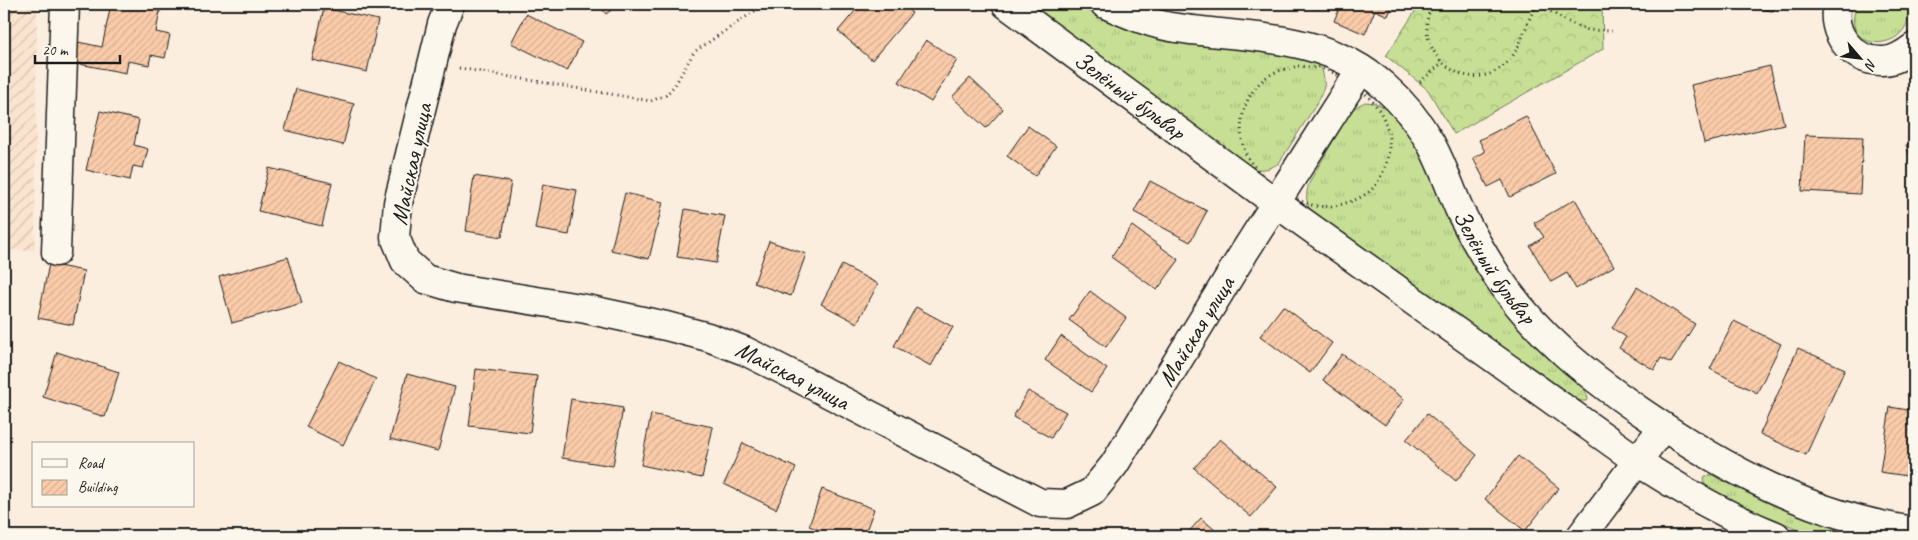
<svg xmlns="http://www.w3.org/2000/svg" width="1918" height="540" font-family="Caveat,sans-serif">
	<defs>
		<pattern id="industrial-furrows" width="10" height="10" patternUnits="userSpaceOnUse" patternTransform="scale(1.25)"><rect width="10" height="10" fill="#fbe4cf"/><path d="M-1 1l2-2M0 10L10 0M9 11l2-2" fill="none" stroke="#d7c3b1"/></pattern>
		<pattern id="grass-tufts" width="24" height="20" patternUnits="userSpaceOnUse" patternTransform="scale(1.25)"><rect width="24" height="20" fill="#c6df95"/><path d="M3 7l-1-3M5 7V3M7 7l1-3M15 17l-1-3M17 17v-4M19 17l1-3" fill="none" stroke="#aabf80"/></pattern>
		<pattern id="forest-crowns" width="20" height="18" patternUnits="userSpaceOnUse" patternTransform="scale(1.25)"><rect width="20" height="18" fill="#c6df95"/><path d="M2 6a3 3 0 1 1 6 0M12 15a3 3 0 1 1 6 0" fill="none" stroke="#aabf80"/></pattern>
		<pattern id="building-hatch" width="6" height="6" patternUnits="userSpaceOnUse" patternTransform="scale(1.25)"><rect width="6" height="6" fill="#fbccaa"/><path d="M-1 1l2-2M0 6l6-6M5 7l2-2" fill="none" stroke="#d7af92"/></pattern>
	</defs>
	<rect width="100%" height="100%" fill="#fbeedf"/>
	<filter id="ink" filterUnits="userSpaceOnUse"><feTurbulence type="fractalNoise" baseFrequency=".02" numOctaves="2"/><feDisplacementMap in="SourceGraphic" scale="10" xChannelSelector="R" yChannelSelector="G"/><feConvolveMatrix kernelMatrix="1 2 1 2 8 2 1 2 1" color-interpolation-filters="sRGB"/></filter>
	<g filter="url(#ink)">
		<path fill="url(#industrial-furrows)" d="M4 4H37L35 251 10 250 4 305Z"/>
		<g fill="url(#grass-tufts)" stroke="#717e58">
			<path d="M1031 4H1073L1122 26 1172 41 1295 55 1310 60 1322 69 1325 84 1319 100 1279 163C1270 169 1264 170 1253 169Z"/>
			<path d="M1857 4H1908C1918 54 1836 57 1857 4Z"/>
			<path d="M1365 102 1375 103 1386 108 1399 119 1418 148 1433 181 1515 322 1540 350 1584 388 1588 398 1586 401H1581L1573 398 1310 210C1305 199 1306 192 1310 181L1350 112 1357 106Z"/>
			<path d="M1712 475C1762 501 1813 524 1868 536H1821L1793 527 1751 510 1706 486 1703 481 1705 476Z"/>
		</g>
		<path fill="url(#forest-crowns)" stroke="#717e58" d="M1420 4H1602L1603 49 1454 134 1428 90 1386 56Z"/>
		<g fill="url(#building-hatch)" stroke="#1c1c1c">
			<path d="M111 4H122L160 11 156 32 170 35 165 58 151 55 149 65 128 61 126 73 74 63 78 42 102 47Z"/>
			<path d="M598 4H619L606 14Z"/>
			<path d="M861 4H901L912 13 872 60 838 31Z"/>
			<path d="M1285 4H1319V9Z"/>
			<path d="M1341 4H1393L1388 16 1375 10 1365 34 1334 21Z"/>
			<path d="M1727 4H1775L1773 11Z"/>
			<path d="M324 8 378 20 367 72 312 60Z"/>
			<path d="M526 14 582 42 567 71 511 43Z"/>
			<path d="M926 40 957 60 931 102 899 82Z"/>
			<path d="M1770 66 1784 124 1704 143 1691 85Z"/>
			<path d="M970 78 1003 109 986 128 952 97Z"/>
			<path d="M296 89 354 104 343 145 285 130Z"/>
			<path d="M100 111 139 120 134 145 148 149 143 168 133 166 130 180 86 170Z"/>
			<path d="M1526 116 1556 174 1510 197 1502 180 1488 187 1473 158 1485 152 1479 140Z"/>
			<path d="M1028 126 1056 146 1035 176 1007 156Z"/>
			<path d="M1805 135 1863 137 1860 194 1802 191Z"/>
			<path d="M1914 142V167L1906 145Z"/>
			<path d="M269 168 332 183 322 226 258 211Z"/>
			<path d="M474 176 511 182 502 237 466 231Z"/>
			<path d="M1150 181 1207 211 1190 242 1134 212Z"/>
			<path d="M543 184 577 190 569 235 535 229Z"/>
			<path d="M625 193 663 202 649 259 611 250Z"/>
			<path d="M1575 199 1614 266 1576 289 1567 273 1551 282 1530 246 1544 237 1534 223Z"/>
			<path d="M685 209 725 216 716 263 677 257Z"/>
			<path d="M1132 226 1179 260 1157 290 1111 257Z"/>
			<path d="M769 241 806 254 791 296 754 283Z"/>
			<path d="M288 257 302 303 232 323 219 277Z"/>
			<path d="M49 264 84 271 73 325 38 318Z"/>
			<path d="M842 265 878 284 857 323 821 304Z"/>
			<path d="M1637 287 1695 324 1671 363 1661 358 1654 370 1619 348 1626 337 1612 328Z"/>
			<path d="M1090 291 1126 318 1106 347 1069 320Z"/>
			<path d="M1283 306 1332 343 1310 373 1260 336Z"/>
			<path d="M916 307 953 327 931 366 894 346Z"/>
			<path d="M1734 321 1781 344 1757 393 1710 369Z"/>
			<path d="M1061 336 1107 369 1091 392 1045 360Z"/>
			<path d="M1798 348 1845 369 1806 455 1760 434Z"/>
			<path d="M57 352 119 372 105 417 43 397Z"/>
			<path d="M1342 354 1404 399 1385 425 1323 380Z"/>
			<path d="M339 361 376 379 343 445 306 427Z"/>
			<path d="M476 369 537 376 530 433 469 426Z"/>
			<path d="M407 374 455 387 438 451 390 439Z"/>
			<path d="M1028 391 1066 412 1051 438 1013 417Z"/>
			<path d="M571 399 623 408 613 466 562 458Z"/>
			<path d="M1890 407 1914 411V477L1880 472Z"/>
			<path d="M651 414 713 427 702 478 641 465Z"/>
			<path d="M1427 414 1477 455 1456 481 1406 440Z"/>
			<path d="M1220 439 1277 487 1251 517 1194 468Z"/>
			<path d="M743 443 796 468 776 509 724 484Z"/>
			<path d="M1518 456 1559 488 1525 531 1485 499Z"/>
			<path d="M822 489 874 509 864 536H835L809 526Z"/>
			<path d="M1201 518 1222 536H1185Z"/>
		</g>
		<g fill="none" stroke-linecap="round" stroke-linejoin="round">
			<defs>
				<g id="minor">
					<path id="s1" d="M450 4 442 24 398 203 395 237 405 261 425 279 456 288 586 309 666 326 708 337 745 351 789 373 1040 503 1067 504 1092 492 1114 465 1245 251 1361 69"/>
					<path id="s2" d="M1006 4 1276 203 1649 469C1690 495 1731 518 1776 536"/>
					<path id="s3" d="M1105 4C1128 14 1153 25 1177 28 1252 39 1325 33 1385 87 1402 102 1419 123 1430 142 1443 165 1450 189 1461 213 1472 235 1485 258 1499 279 1536 334 1586 374 1640 411 1723 468 1813 517 1914 531"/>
					<path d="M1837 4C1830 33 1852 62 1883 61 1895 61 1905 54 1914 47"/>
					<path d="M56 252 65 4"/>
					<path d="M1581 536 1663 427"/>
				</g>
			</defs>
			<use href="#minor" stroke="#1c1c1c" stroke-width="31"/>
			<g stroke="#1c1c1c" stroke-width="3" stroke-dasharray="1 4" stroke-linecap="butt">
				<path d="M1433 4C1410 44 1456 93 1496 71 1523 56 1522 25 1538 4"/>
				<path d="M1538 4 1566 21 1588 30 1612 31"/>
				<path d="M1298 66C1306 67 1316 67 1324 69 1374 88 1409 132 1377 183 1371 193 1357 200 1346 203 1334 207 1321 208 1309 204 1289 198 1257 175 1247 156 1233 127 1245 85 1276 72 1283 69 1291 68 1298 66Z"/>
				<path d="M459 68 651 101 666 95 675 85 694 52 765 4"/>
				<path d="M1420 82 1442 63"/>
			</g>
			<use href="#minor" stroke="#fbf7ec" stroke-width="28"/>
		</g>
	</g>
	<g text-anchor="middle" stroke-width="4" stroke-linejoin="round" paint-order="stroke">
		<g font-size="24" fill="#1c1c1c" stroke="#fbf7ec">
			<text dy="8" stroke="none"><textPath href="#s2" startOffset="154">Зелёный бульвар</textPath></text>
			<text transform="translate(411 164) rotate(-78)" y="8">Майская улица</text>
			<text dy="8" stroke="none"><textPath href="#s3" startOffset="509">Зелёный бульвар</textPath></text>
			<text dy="8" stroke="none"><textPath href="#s1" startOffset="1200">Майская улица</textPath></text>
			<text dy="8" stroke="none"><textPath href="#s1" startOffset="675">Майская улица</textPath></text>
		</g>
	</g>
	<rect width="1918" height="540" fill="none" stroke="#fbf7ec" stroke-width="20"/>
	<rect x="10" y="10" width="1898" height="520" fill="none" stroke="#1c1c1c" stroke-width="2" filter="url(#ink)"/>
	<rect x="32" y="442" width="162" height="65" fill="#fbf7ec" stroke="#a29f99"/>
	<rect x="42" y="459" width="25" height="8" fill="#fbf7ec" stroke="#a29f99"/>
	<text x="78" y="468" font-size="15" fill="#1c1c1c">Road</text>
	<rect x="42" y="480" width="25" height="15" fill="url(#building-hatch)" stroke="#a29f99"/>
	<text x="78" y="492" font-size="15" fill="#1c1c1c">Building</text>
	<g transform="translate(1860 58) rotate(118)" stroke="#fbf7ec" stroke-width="4" paint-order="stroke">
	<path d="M0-4L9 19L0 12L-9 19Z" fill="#1c1c1c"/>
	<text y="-8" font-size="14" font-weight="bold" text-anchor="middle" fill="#1c1c1c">N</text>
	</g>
	<path d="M35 55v8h85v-8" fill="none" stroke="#1c1c1c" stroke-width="2.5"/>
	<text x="42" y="55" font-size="15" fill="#1c1c1c" stroke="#fbf7ec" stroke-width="4" paint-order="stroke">20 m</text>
</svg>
